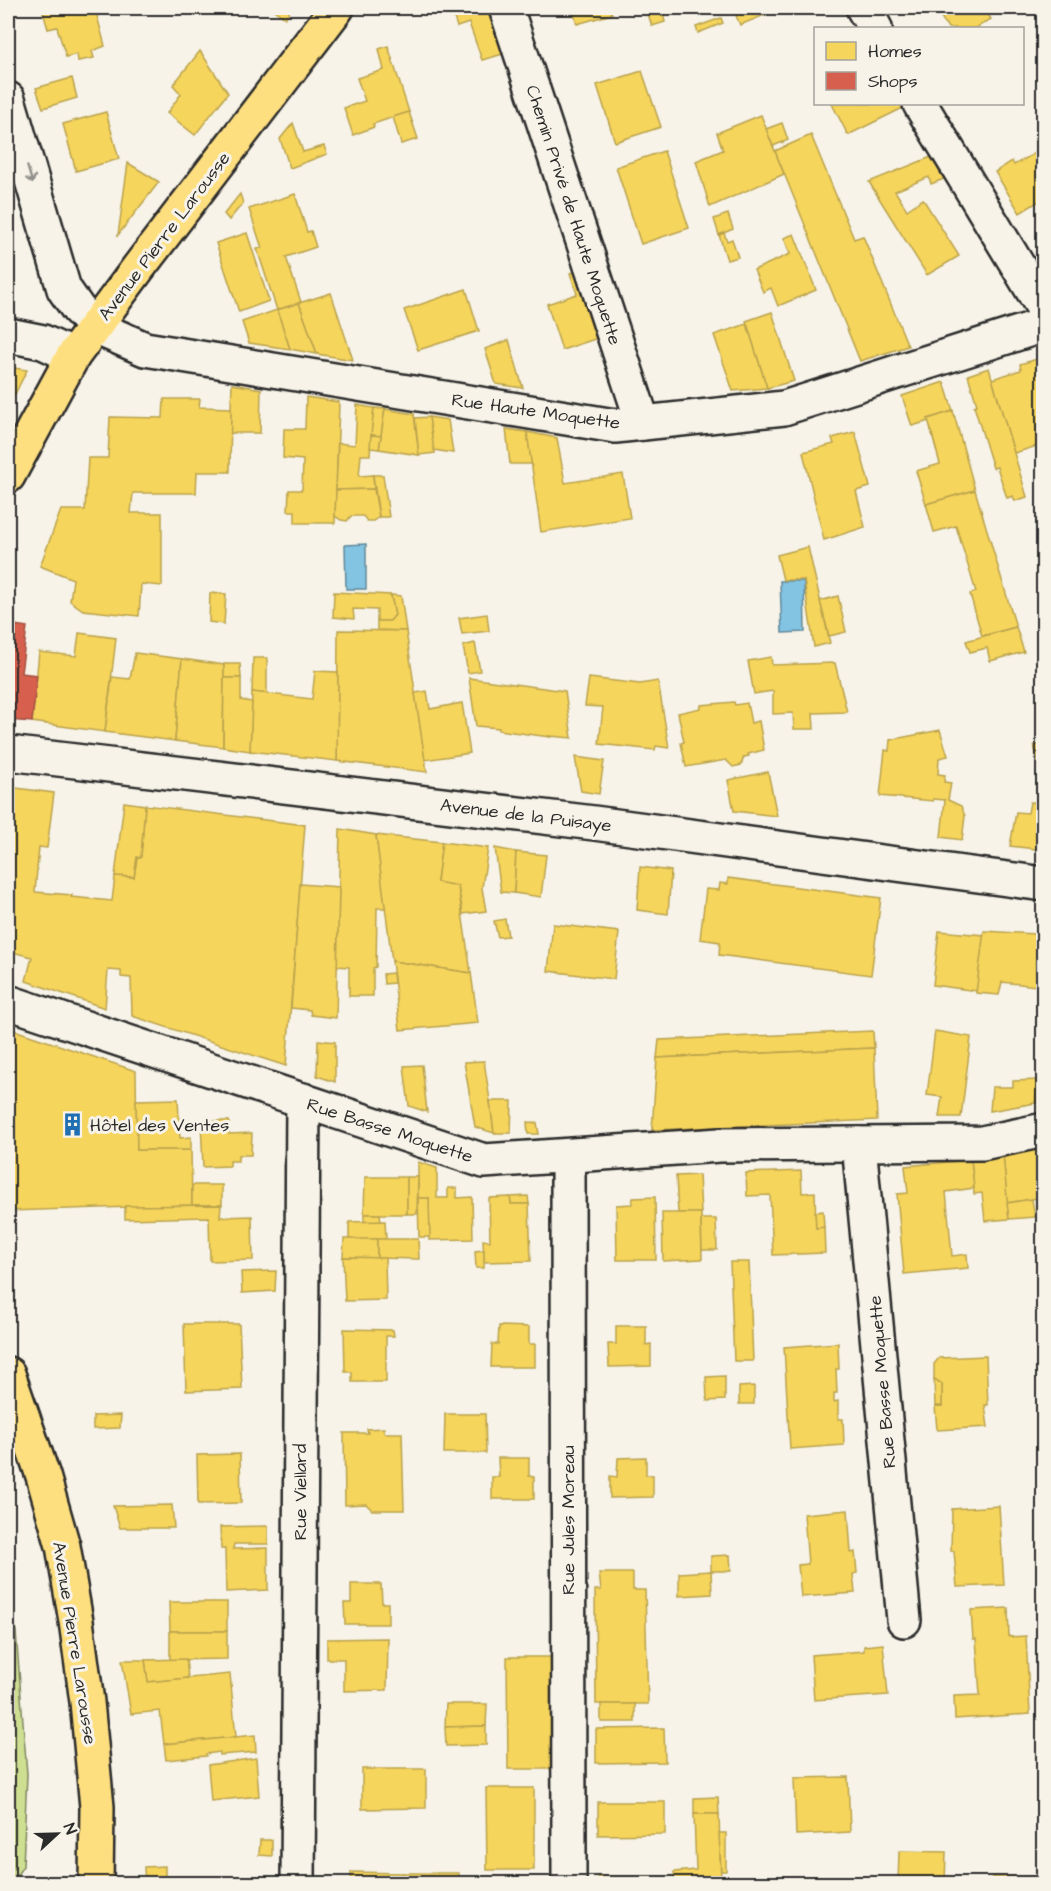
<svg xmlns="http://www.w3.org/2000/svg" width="1051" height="1891" font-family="'Architects Daughter',sans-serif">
	<rect width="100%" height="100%" fill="#f7f3e8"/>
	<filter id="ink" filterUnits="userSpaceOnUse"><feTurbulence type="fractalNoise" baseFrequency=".0167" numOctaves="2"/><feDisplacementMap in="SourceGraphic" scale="12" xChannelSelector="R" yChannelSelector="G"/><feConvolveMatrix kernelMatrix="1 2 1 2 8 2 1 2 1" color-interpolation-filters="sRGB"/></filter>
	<g filter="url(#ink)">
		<path fill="#cfdf92" stroke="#7d855e" stroke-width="1.5" d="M8 1547 11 1567 27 1774 23 1866 11 1884 8 1883Z"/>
		<g fill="#83c4e3" stroke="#608799" stroke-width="1.5">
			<path d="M366 544V589H346L345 545Z"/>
			<path d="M780 581H804L805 632 782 633Z"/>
		</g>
		<g fill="#f6d55c" stroke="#b9a24d" stroke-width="1.5">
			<path d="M52 8H95L105 46 92 51 94 58 78 61 77 54 66 57 57 27 48 29 43 12 53 9Z"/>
			<path d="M271 8H292L285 18Z"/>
			<path d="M451 8H496L510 52 482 60 469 23 457 27Z"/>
			<path d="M572 8H610L612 14 577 24Z"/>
			<path d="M646 8H664L662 9 665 22 652 26Z"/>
			<path d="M748 8H782L740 25 735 13Z"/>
			<path d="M935 8H984L991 19 976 28H948Z"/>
			<path d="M721 18 723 23 698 33 696 27Z"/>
			<path d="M388 46 409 112 373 124 374 127 353 135 344 108 365 101 357 78 384 70 379 49Z"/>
			<path d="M200 51 228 93 195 135 167 113 181 94 173 85Z"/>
			<path d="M642 71 661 127 615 142 597 85Z"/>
			<path d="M72 78 77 98 43 108 36 88Z"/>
			<path d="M832 104H911L848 135Z"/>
			<path d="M106 112 119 159 76 171 63 124Z"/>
			<path d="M409 112 418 139 401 144 393 117Z"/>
			<path d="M761 115 784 174 710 207 696 161 723 150 717 133Z"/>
			<path d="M293 123 303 152 324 146 327 154 290 168 280 139Z"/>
			<path d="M782 123 788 140 773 146 766 129Z"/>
			<path d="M811 135 854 239 863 236 908 346 860 361 775 151Z"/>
			<path d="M1044 148V198L1020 213 995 172 1012 161 1014 165Z"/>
			<path d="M664 151 689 228 641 244 616 167Z"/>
			<path d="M946 151 959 173 931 184 929 177 895 191 907 210 923 199 959 256 927 275 869 182Z"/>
			<path d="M128 163 159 182 118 235Z"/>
			<path d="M240 194 243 203 229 220 224 214Z"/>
			<path d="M295 194 307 232 311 231 316 247 286 257 301 302 277 310 257 249 262 248 249 209Z"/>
			<path d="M728 214 733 229 719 235 714 219Z"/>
			<path d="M247 233 269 301 239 312 216 243Z"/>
			<path d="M724 233 727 241 732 239 738 257 727 260 719 235Z"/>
			<path d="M794 234 816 290 778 306 771 288 763 292 754 270 790 254 784 238Z"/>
			<path d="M581 269 604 336 562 350 547 304 577 294 570 273Z"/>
			<path d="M466 289 479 331 418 350 404 310Z"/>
			<path d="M331 293 353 360 317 354 299 303Z"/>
			<path d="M299 303 317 354 290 349 277 310Z"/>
			<path d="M277 310 290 349 249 343 242 322Z"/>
			<path d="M772 312 794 381 767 388 746 321Z"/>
			<path d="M747 324 767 388 733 391 714 335Z"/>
			<path d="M509 340 523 388 496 384 485 349Z"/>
			<path d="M1044 357V444L1014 453 992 379 1021 370 1020 364Z"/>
			<path d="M8 367 27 370 8 408Z"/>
			<path d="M989 368 1027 497 1015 501 1013 496 1007 498 997 467 993 468 974 406 977 405 968 375Z"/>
			<path d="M944 382 953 411 928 419 929 421 912 426 902 396Z"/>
			<path d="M232 384 261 389 260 433H230Z"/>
			<path d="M306 397 339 402 335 523H295V511H288L289 490H302L303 460 283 458 284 429H305Z"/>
			<path d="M164 399H200L199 407 231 408 230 472H197L196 493H133L131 513H162V586L141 584 139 616 83 610 70 601 73 579 40 566 61 510H85L88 458H108L110 417 163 418Z"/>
			<path d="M357 405 374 408 370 455H361L359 476 373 475 374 489 336 490 338 443 355 445Z"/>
			<path d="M374 408 385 409 381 436 371 435Z"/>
			<path d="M385 409 414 414 419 455 379 449Z"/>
			<path d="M953 411 975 490 926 504 916 471 940 464 928 419Z"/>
			<path d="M429 417 435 453 419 455 415 418Z"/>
			<path d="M429 417 448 420 453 453 434 450Z"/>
			<path d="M506 429 527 432 532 464H510Z"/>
			<path d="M527 432 557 438 565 483 623 474 630 518 541 532Z"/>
			<path d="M855 432 870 487 856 491 865 527 824 540 803 452 834 444 832 438Z"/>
			<path d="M371 435 381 436 379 449 370 448Z"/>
			<path d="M373 475H383L389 517H379Z"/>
			<path d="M374 489 379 517 373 521H367L363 516H351L347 521 341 520 335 516 336 490Z"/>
			<path d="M975 490 1016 627 982 636 970 594 976 592 956 526 934 532 926 504Z"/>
			<path d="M808 547 830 643 814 647 804 580H783L777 555Z"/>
			<path d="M334 592 391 595 395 615 390 621H377V610L353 609 354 619 333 617Z"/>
			<path d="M210 593 226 594 224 624 209 622Z"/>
			<path d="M391 595 401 596 406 631 377 630V621H390L395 615Z"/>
			<path d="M838 596 846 632 829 636 820 601Z"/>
			<path d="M487 614 489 631 462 634 459 618Z"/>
			<path d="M1016 627 1024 652 990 661 987 648 970 652 966 641Z"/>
			<path d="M338 630 406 631 427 772 337 761Z"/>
			<path d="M79 633 116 638 105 732 32 722 39 652 76 656Z"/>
			<path d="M475 643 480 671 468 673 463 646Z"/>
			<path d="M135 653 182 659 175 741 105 732 112 677 130 679Z"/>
			<path d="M771 657 772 665 835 663 847 712 813 713 814 729H794L793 713 773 714V691L754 694 748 661Z"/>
			<path d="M253 658H267V694L252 692Z"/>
			<path d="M182 659 224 665 223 747 175 741Z"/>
			<path d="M224 664H240L241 678H224Z"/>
			<path d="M315 671 338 672 337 761 250 751 252 692 312 699Z"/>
			<path d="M224 678H241V700L252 702 250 751 223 747Z"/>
			<path d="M469 678 565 691 572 738 549 736 550 737 498 730 499 728 476 726Z"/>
			<path d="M589 678 640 684 658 681 669 748 656 746 655 750 599 744 603 707 585 706Z"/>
			<path d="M427 691 430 709 462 703 470 753 425 760 415 693Z"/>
			<path d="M734 702 735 705 747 703 751 723 759 721 764 750 748 754 749 756 744 757 741 765 733 767 726 760 686 767 681 743 684 742 678 713 701 708V705Z"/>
			<path d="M940 730 948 756 939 758 938 774 945 775 944 782 951 783 948 800 961 806 965 816 962 840 941 837 945 800 933 799V801L880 796 885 750 889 751 890 740Z"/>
			<path d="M1044 743V767L1040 768 1034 746Z"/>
			<path d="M575 757 604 761 599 794 581 791Z"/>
			<path d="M768 772 777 816 734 811 728 780Z"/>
			<path d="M8 787 54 793 47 848 39 847 35 892 72 895 71 897 112 901 115 876 134 877 137 857 140 858 141 856 145 805 305 825 286 1066 132 1016 131 978 121 977V971L108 970 105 1008 26 981 32 957 8 951Z"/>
			<path d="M124 802 145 805 141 856 140 858 137 857 134 877 115 876Z"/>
			<path d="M1030 802 1044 803V850L1010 846 1016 812 1028 813Z"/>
			<path d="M340 829 376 835 386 908H377L376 967 373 968V996H349V967L337 966Z"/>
			<path d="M376 835 442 842 437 882 458 886 471 973 392 961Z"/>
			<path d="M442 842 488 848 482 888 486 911 463 914 458 886 437 882Z"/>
			<path d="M495 848 516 852 514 893 501 892Z"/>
			<path d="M516 852 546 855 541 897 514 893Z"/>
			<path d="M640 867 671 871 668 914 637 910Z"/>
			<path d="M728 878 881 898 871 975 719 955 720 942 700 939 706 889 719 890 720 883 728 884Z"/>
			<path d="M300 884 339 887 336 1018 311 1015 310 1010 291 1008Z"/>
			<path d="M505 919 508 936 498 937 494 921Z"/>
			<path d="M553 924 619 932 614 979 548 971Z"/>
			<path d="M939 931 984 935 977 991 933 985Z"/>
			<path d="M984 931 1035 934 1034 936 1044 937V987L1002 982 999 995 976 993Z"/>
			<path d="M392 961 471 973 478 1023 400 1030Z"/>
			<path d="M393 973 394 983 384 984 383 974Z"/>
			<path d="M8 1028 136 1071 137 1150H191L192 1205 8 1211Z"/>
			<path d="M873 1031 874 1048 657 1058 659 1040Z"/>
			<path d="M935 1031 971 1037 961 1117H939L942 1097 927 1095Z"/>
			<path d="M318 1040 335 1042V1082L317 1076Z"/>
			<path d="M874 1048 877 1120 652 1130 657 1058Z"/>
			<path d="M484 1061 490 1101 494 1133 475 1127 464 1062Z"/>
			<path d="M422 1065 427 1112 409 1106 404 1066Z"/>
			<path d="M1038 1080H1044V1101L1035 1103Z"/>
			<path d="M1038 1080 1035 1103 990 1111 992 1087H1013V1081Z"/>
			<path d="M178 1099 180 1138 191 1137V1150H137L136 1100Z"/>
			<path d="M490 1101H512L511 1133H494Z"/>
			<path d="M201 1121H229V1134L252 1133 251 1155H238V1161H230V1166L203 1167Z"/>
			<path d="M527 1122 537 1123 539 1134H528Z"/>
			<path d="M1044 1146V1197L1007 1203 1003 1154Z"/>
			<path d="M1003 1154 1009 1219 985 1221 982 1193 974 1194 971 1160Z"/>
			<path d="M971 1160 974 1188 946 1192 952 1256 967 1254 968 1268 904 1274 897 1194 908 1193 905 1166Z"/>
			<path d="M418 1162 437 1168V1198H448V1188H457V1198L472 1197 473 1239 429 1240V1198H418Z"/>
			<path d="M801 1171 802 1193 815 1192 816 1228 824 1227 825 1253 773 1255 770 1195 747 1196 746 1173Z"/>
			<path d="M699 1175 701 1213H678L676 1176Z"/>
			<path d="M365 1177H407V1214H364Z"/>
			<path d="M407 1177H418L417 1214H407Z"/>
			<rect x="192" y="1185" width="30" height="20"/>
			<path d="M528 1196 529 1204H511L510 1197Z"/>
			<path d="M510 1197 511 1204H529L531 1261 484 1262 483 1240 490 1241 489 1198Z"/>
			<path d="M655 1197 656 1260H617L616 1205 632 1204 633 1198Z"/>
			<path d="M418 1198H429L430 1237H419Z"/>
			<path d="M1032 1199 1035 1217 1009 1219 1007 1203Z"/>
			<path d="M221 1205 220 1217 252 1216 253 1260 210 1261 209 1217 125 1219V1206Z"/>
			<path d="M823 1211 824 1227 816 1228 815 1212Z"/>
			<path d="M662 1213H701L702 1259 663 1261Z"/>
			<path d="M364 1214H380L381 1222H364Z"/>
			<path d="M701 1219H716L717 1250H702Z"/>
			<path d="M385 1221 386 1239 349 1240V1222Z"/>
			<path d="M344 1239H377V1258L343 1257Z"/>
			<path d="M377 1239H418L419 1259 377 1258Z"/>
			<path d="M484 1250V1268H476L475 1251Z"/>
			<path d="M343 1257 385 1258 386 1300 345 1301Z"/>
			<path d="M730 1262H749L753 1361H734Z"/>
			<path d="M276 1271 275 1291 242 1293 241 1272Z"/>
			<path d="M184 1324H239L242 1389 186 1391Z"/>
			<path d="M499 1326 529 1327V1344H535V1367H491L492 1344H498Z"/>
			<path d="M616 1326H646V1345L651 1344V1366L609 1367 608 1344H616Z"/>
			<path d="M344 1329 393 1330 394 1336H386V1382H352V1372H345Z"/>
			<path d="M838 1343 839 1369H836L837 1393H834V1402L838 1401V1419H843L844 1445 790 1449 784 1347Z"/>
			<path d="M986 1356 988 1405H985L988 1427 937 1430 935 1406H942V1384L934 1379V1364L939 1358Z"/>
			<path d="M725 1376V1400L707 1401 706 1377Z"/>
			<path d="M934 1379 942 1384V1406H935Z"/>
			<path d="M754 1386V1404H739V1387Z"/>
			<path d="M445 1414H485L486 1453H444Z"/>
			<path d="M121 1415 120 1428 93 1429V1416Z"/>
			<path d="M384 1428V1433H402L404 1510H372L366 1504 345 1505 344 1433H368L367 1429Z"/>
			<path d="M240 1454 241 1503 198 1504 197 1455Z"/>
			<path d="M646 1457V1475H653V1497L610 1498V1476L617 1477 618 1458Z"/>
			<path d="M498 1458H529V1476L534 1477V1499H492V1477H499Z"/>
			<path d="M172 1505 174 1528H120L113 1506Z"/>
			<path d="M999 1506 1004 1585 957 1587 954 1551H951L952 1509Z"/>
			<path d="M848 1510 851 1553 855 1552 857 1573 853 1574 855 1593 801 1597 798 1565 808 1564 804 1514Z"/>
			<path d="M268 1526V1544H234L233 1549 268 1548V1590L226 1592 225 1549H221L220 1527Z"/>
			<path d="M730 1555 731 1571H711V1556Z"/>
			<path d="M711 1571 712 1594 679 1596V1573Z"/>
			<path d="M599 1573H633V1590H645L648 1704H596L595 1590H601Z"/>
			<path d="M351 1584H381L382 1603H388V1624H345L344 1603H351Z"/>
			<path d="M169 1602H227V1631H170Z"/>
			<path d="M1008 1608 1009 1637 1026 1636 1030 1714 955 1719 954 1696 980 1695 976 1639H973L971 1610Z"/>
			<path d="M170 1631H227V1659L170 1660Z"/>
			<path d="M388 1638 387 1690 344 1691V1659H327V1639Z"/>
			<path d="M883 1644 888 1695 814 1700 811 1655 864 1651V1646Z"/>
			<path d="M507 1657H553L554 1769H508Z"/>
			<path d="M186 1659 188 1678 148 1682 145 1660Z"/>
			<path d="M122 1660H145L148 1682 230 1674 236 1737 164 1744 160 1711 131 1714Z"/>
			<path d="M446 1704H487L486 1726 445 1727Z"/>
			<rect x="601" y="1704" width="34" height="18"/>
			<path d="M486 1726V1745L446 1746 445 1727Z"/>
			<path d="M664 1728 665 1762 596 1763V1729Z"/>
			<path d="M255 1735 256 1752 220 1755V1752L206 1754V1756L166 1760 164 1744Z"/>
			<path d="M256 1758 259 1796 211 1801 208 1765Z"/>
			<path d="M362 1769H426V1808L362 1809Z"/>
			<path d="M848 1777 850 1832 796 1835 794 1778Z"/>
			<path d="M486 1788H534V1870H487Z"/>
			<path d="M718 1797 719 1814H694V1798Z"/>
			<path d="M598 1802H665V1834L598 1835Z"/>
			<path d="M694 1814H719L721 1884H675L674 1872 696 1870Z"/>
			<path d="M719 1833H726V1871H721Z"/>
			<path d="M260 1840H272V1856L259 1855Z"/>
			<path d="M899 1851 946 1852 945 1884H898Z"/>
			<path d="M165 1866V1884H145L144 1867Z"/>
			<path d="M351 1872 403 1873 402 1884H351Z"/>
			<path d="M403 1873H459V1882L476 1884H402Z"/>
			<path d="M598 1877H666L667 1884H598Z"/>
			<rect x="992" y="1877" width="52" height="7"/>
			<path d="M774 1880V1884H721V1882Z"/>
		</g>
		<path fill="#d6604d" stroke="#a35043" stroke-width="1.5" d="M8 624 27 627 21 673 37 675 32 722 8 720Z"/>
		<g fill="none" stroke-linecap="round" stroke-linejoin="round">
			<defs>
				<g id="minor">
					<path d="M506 8 643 423"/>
					<path d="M863 8 875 28"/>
					<path d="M8 99 64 289 78 309 95 327 145 349 615 426 784 408 1044 325"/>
					<path d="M920 104 1044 309"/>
					<path d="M8 335 43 342 73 356"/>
					<path d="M8 753 594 823 1044 884"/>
					<path d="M8 1002 484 1161 720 1145 982 1143 1044 1130"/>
					<path d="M859 1144 904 1620"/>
					<path d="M568 1156 569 1884"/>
					<path d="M298 1884 303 1100"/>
				</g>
				<g id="major">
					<path d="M8 476 73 356 139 267 337 8"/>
					<path d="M8 1374 43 1476 63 1546 76 1621 87 1702 97 1807 96 1884"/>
				</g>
			</defs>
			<use href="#minor" stroke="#2b2b2b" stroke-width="38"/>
			<use href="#major" stroke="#2b2b2b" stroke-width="38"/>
			<use href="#minor" stroke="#f7f3e8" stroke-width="33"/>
			<use href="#major" stroke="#fedf80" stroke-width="33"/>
		</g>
		<defs><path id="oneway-shaft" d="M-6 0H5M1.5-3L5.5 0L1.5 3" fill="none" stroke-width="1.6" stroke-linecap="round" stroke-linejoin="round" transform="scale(1.5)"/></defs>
		<use stroke="#918f8a" href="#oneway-shaft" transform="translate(30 175) rotate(73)"/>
	</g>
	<defs>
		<symbol id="building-bare" viewBox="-9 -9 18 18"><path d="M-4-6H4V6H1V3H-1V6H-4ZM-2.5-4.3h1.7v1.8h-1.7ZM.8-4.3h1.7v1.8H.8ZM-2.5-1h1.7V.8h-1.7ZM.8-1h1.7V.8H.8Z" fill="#1f6fb2" stroke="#f7f3e8" stroke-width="2.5" paint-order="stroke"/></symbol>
	</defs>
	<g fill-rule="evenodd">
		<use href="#building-bare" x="56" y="1108" width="33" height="33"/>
	</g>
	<g text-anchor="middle" stroke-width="6" stroke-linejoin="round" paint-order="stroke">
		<g font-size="18" fill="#2b2b2b" stroke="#f7f3e8">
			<text transform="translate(574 215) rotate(72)" y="6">Chemin Privé de Haute Moquette</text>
			<text transform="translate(164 236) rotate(-53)" y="6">Avenue Pierre Larousse</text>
			<text transform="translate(536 411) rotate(8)" y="6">Rue Haute Moquette</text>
			<text transform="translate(526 815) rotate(7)" y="6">Avenue de la Puisaye</text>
			<text transform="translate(390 1130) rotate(18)" y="6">Rue Basse Moquette</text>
			<text transform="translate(882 1382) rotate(-95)" y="6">Rue Basse Moquette</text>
			<text transform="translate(300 1492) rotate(-90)" y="6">Rue Viellard</text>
			<text transform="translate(568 1520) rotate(-90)" y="6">Rue Jules Moreau</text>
			<text transform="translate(75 1643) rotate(81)" y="6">Avenue Pierre Larousse</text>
		</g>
		<g font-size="18" fill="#2b2b2b" stroke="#f7f3e8" text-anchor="start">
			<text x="90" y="1131">Hôtel des Ventes</text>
		</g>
	</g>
	<rect width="1051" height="1891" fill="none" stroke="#f7f3e8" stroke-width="30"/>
	<rect x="15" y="15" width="1021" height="1861" fill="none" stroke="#2b2b2b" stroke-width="2" filter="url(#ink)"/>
	<rect x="814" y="27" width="210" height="78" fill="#f7f3e8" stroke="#a5a39c" stroke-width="1.5"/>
	<rect x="826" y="42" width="30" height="18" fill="#f6d55c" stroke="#a5a39c" stroke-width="1.5"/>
	<text x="868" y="57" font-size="18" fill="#2b2b2b">Homes</text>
	<rect x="826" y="72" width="30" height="18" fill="#d6604d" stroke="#a5a39c" stroke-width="1.5"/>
	<text x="868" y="87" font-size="18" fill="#2b2b2b">Shops</text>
	<g transform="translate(57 1834) rotate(68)" stroke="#f7f3e8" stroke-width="4.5" paint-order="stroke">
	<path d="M0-4.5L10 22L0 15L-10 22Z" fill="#2b2b2b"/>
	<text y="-9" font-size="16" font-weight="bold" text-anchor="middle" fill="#2b2b2b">N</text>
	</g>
</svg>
